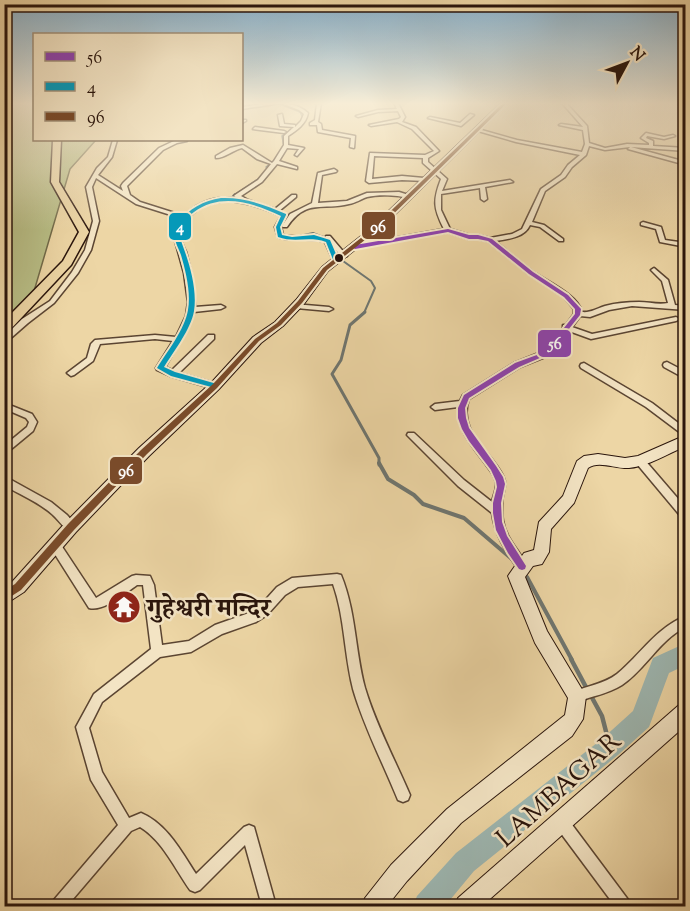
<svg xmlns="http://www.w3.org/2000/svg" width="690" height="911" font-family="'Sorts Mill Goudy','Noto Serif Devanagari',serif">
	<rect width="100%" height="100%" fill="#edd6a5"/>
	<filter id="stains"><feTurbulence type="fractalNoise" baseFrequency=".00333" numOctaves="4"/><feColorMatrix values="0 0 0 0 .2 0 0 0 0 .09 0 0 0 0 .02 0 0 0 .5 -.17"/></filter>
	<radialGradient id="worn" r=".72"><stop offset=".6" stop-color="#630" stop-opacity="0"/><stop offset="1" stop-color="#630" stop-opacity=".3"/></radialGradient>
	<path fill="#b8be86" stroke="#716a49" stroke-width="1.5" d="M5 103H34V140H96L70 169 32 298 5 320Z"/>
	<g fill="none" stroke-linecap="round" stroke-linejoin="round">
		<g stroke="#6f7670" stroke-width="1.5">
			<path d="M266 167 275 160 284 146 282 136 295 128 303 118 300 112 277 103"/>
			<path d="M234 195 258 179"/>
		</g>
		<g stroke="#6f7670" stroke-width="2">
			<path d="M235 194 233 196 238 199"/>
			<path d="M276 210 287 215 282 224"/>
			<path d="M295 237 313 233 328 239"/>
			<path d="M343 261 371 281 375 288 364 313"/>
		</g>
		<path stroke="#6f7670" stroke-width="3" d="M365 312 350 325 341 360 332 374 379 458V465"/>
		<g stroke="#6f7670" stroke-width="4">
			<path d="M379 463 388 479 414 495 423 504 464 518 513 560"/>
			<path d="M527 577 572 660"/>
		</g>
		<g stroke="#6f7670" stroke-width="4.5">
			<path d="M571 659 587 689"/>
			<path d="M590 694 602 716 610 747"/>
		</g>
		<path fill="#9db7b2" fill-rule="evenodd" d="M686 643V665L669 673 649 727 618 755 474 871 445 906H413L417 896 456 853 602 739 633 711 653 658Z"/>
		<defs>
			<g id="street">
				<path d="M270 103C284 103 297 103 308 113 306 124 297 130 288 136V145L304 148 297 156 295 155 299 149 287 148 279 161 297 167V169L277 164 262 182 241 196 248 200 275 209 292 195H296V197L279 211 287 215 281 227 283 235C297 239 311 233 326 238V236H330L347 256 342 257 334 248 339 261 334 262 325 242C309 236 294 243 278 237L275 227 281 216C252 203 214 190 189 217 184 223 179 231 181 239 182 243 184 248 186 252 191 270 195 289 195 307L221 305 225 307 221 309 194 312 186 331 165 367 172 370 208 335H214V339L179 373 218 384 219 386 218 388 215 389 170 376 157 370 156 368 173 341 155 339 100 344 93 361 74 375 71 376 67 373 87 358 91 344 95 340 155 335 176 337 186 316 188 302 184 273 174 237 179 223 174 216 136 204 96 178 92 187 99 221 91 250 78 273 54 303 28 323 4 344V337L22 319 50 301 72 272 85 250 93 221 86 187 97 168 108 157 113 140H117L112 157 98 175 123 191 121 186 123 183 159 148 174 141 187 140V141L177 143 163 150 127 186 130 195 140 202 178 214 182 219C196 202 216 196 237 198L234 196 235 195 258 180 271 164 257 159 242 148C233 150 225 158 216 158V156L230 148 243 145 272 163 274 161 284 145V136L294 127 280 126 278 115 282 114 284 124 295 125V127L301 121 304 114 299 110 281 103 242 109V107Z"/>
				<path d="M317 103H321L318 122 321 124 322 130 355 136 354 148 350 147 351 138 318 132 317 125H310V123L315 120Z"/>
				<path d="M394 103H398L405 117 402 122 416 127 439 151 428 158V162L447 179 442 191 510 180 513 182 485 187 487 199 484 201 481 199 480 188 441 194V210L450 229 470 235H478L490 238 512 234 522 229 541 189 561 175 568 165 580 155 516 142 478 131V129L517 140 582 152 585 144 583 130 559 125 561 124 583 127 562 103H566L587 126 589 143 605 148 627 144 649 145V143L641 138 646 133 664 137 673 135 675 136 664 139 647 136 646 138 653 141V146L686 148V151L631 147 686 162V165L628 149 630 147 605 150 589 146 586 155 572 167 565 177 545 191 532 222 544 225 563 239V241H559L540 227 530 225C524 238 508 239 495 241 507 251 519 261 532 271 546 281 578 295 582 312 590 313 596 309 605 306 616 303 628 302 639 302 649 302 658 305 668 303L662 281 651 270 654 268 668 280 675 305 686 306V310L632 306 609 310 590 317 580 316 572 327 592 334 676 317 680 319 676 321 591 339 569 331 550 355 520 367 469 399C457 431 490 450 503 476 508 486 502 493 502 503 502 509 502 515 503 521 506 539 519 550 527 566L526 569 522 571 518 569C506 551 495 535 492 513L458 486 407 435 408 433H414L464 480 492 502C493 496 497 489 496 483 495 477 491 471 487 466 474 448 457 431 458 407L435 410 431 407 435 404 460 401 463 395 514 363 544 351 563 328V325H566L574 314V309L564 297 529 274 488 241 478 239H469L448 232 353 248 352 247 355 245 444 229C433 208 433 200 441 179L423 163V158L374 156 372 179 402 176 424 178 426 179V181L402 180 369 183 366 181 370 153 425 155 434 151 412 129 397 122 371 126 369 125 399 119 401 117 398 111 378 112 358 117 356 116 378 110 397 109Z"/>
				<path d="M470 114 474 115 461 126 428 118 430 117 460 123Z"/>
				<path d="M242 120H246V121L242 123Z"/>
				<path d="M255 127 284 131 286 132 284 133 253 129Z"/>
				<path d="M334 169 337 171 336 172 322 175 318 203 347 201 367 193 399 192 412 196 409 198C397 195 379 194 367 197 361 199 356 203 349 204 323 211 306 198 287 227H283L282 226 290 214 312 203 318 173Z"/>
				<path d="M643 222 661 227 665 240 686 243V247L660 242 656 229 641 225V223Z"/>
				<path d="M294 304 329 307 333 309 329 311 296 308 293 306Z"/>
				<path d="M667 362 686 372V379L664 367 663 365 664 363Z"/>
				<path d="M584 363 652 403 686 429V437L646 407 581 368 580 366 581 364Z"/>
				<path d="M12 406 32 414 37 422 33 431 4 455V446L27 427 29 422 26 418 12 412 4 415V409Z"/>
				<path d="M640 457 643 458 686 508V520L683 519 637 464 635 461 637 458Z"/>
				<path d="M4 476 51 502 67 515 75 524 76 527 75 530C65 532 60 521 53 515 39 502 20 495 4 485Z"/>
				<path d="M55 540 59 542 96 598 132 576 136 575 150 576 154 585 162 645 189 641 215 625 249 613 259 607 277 587 292 578 337 574 341 575C356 611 355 651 365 688 376 725 395 760 410 795L408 800 403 802 398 800C383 763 364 727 353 689 344 654 345 618 333 584L298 587 285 595 267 615 256 622 222 634 191 652 160 657 102 702 89 728 102 772 129 818 141 813C167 824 181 851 196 874L244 827 249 825 254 827 276 906H262L245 845 200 890 195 892 190 890C175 869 163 841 140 827L131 831 67 906H51L53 901 118 825 91 780 76 727 94 694 151 649 143 585H137C126 593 103 612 89 608L51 548 50 545 51 542Z"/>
				<path d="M686 616V627C659 640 646 669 622 685 608 694 592 696 577 702L573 700 571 696 573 692C587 686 604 684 617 674 641 654 656 628 686 616Z"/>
				<path d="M562 816 567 818 629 901 631 906H615L557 828 555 823 557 818Z"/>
			</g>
			<g id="secondary">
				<path d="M501 103H508L376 233 328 271 304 304 283 326 261 343 219 389 149 456 76 532 24 592 4 605V587L12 582 66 522 139 448 211 383 253 337 275 322 296 300 322 267 370 229Z"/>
				<path d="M686 435V446C667 454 649 466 629 468 615 469 599 460 588 468L574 503 551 529 549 552 542 564 533 566 525 577 547 631 586 696 583 719 572 736 461 823 407 881 387 906H362L365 898 391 865 447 809 565 715 568 698 535 643 508 576 524 553 534 550 539 522 563 496 577 461 584 456 598 454 625 458 638 456Z"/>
				<path d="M686 703V725L482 906H455L458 898 679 705Z"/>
			</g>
			<path id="primary" d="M53 140H61L59 182 89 232 71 265 8 332 4 333V321L63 261 79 232 51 182Z"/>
		</defs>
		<use href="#street" stroke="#5b4532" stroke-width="3"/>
		<use href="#secondary" stroke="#2a150c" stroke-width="2"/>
		<use href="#primary" stroke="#2a150c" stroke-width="3"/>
		<use href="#street" fill="#f3e4c4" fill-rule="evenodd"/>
		<use href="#secondary" fill="#f3e4c4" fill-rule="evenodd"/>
		<use href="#primary" fill="#edd6a5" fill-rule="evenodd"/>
		<defs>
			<path id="bus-1" d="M448 229 469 235H478L492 239 533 272 568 295 581 309 580 315 549 354 519 367 469 398 465 408 466 418 469 428 496 466 503 477 505 484 501 503 502 522 507 536 526 566 525 569 522 570 519 569 508 553 496 530 493 513V503L497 487 496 481 491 470 469 441 462 429 458 418V408L464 395 515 363 545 352 575 314V309L564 297 529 274 488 241 478 239H469L448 232 355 249 352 247 355 245Z"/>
			<path id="bus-2" d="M221 198C244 197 265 205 286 214V215L280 227 282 235 292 237 314 235 330 240 339 261 334 262 326 242C310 236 294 243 278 237L276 227 281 216C254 203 221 192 194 212 187 217 181 225 180 234 180 240 183 246 185 252 191 269 197 292 194 311 191 329 174 351 164 367L175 372 217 384 218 386 215 388 171 376 157 368C167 352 185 329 188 310 191 293 186 272 181 255 179 249 175 243 175 237 174 233 177 227 179 224 188 208 204 201 221 198Z"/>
			<path id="bus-3" d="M503 103H507L375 232 327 270 302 303 281 325 259 341 217 388 147 454 74 530 21 590 4 601V591L15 584 68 524 141 450 213 384 255 339 277 323 298 301 323 268 371 230Z"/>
		</defs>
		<use href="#bus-1" stroke="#f3e4c4" stroke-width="4"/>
		<use href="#bus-2" stroke="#f3e4c4" stroke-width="4"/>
		<use href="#bus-3" stroke="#f3e4c4" stroke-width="4"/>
		<use href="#bus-1" fill="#8e44ad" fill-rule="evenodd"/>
		<use href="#bus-2" fill="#049abb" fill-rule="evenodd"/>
		<use href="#bus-3" fill="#7a4b2a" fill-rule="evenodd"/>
	</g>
	<linearGradient id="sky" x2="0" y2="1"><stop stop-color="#8ab5d2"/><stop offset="0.45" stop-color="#f7edd6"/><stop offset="1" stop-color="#f7edd6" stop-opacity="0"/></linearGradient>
	<rect width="690" height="230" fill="url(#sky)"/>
	<defs>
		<symbol id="temple-disc" viewBox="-11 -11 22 22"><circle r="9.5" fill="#8f2418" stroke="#f3e4c4"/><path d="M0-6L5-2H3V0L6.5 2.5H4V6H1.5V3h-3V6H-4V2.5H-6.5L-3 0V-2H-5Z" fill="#fff"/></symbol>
	</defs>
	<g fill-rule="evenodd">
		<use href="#temple-disc" x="105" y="588" width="38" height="38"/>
	</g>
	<circle fill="#2a150c" stroke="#f3e4c4" stroke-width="2" cx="339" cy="258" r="5"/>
	<g text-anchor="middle" stroke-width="5" stroke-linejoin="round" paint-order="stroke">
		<g font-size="26" font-weight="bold" fill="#2a150c" stroke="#f3e4c4" text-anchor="start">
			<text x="147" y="616">गुहेश्वरी मन्दिर</text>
		</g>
		<g font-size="26" fill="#2a150c" stroke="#f3e4c4">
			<text transform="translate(558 789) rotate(-42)" y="9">LAMBAGAR</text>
		</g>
	</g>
	<g stroke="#f3e4c4" stroke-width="2">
		<rect x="361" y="211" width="35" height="29" rx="6" fill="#7a4b2a"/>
		<rect x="168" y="212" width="24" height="29" rx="6" fill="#049abb"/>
		<rect x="537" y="329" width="35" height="29" rx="6" fill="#8e44ad"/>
		<rect x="109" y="456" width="34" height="29" rx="6" fill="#7a4b2a"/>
	</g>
	<g font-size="16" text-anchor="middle" font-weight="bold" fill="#fff">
		<text x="378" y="232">96</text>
		<text x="180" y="232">4</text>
		<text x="555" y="349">56</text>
		<text x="126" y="476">96</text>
	</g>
	<rect width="690" height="911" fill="none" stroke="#edd6a5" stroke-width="24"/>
	<rect x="6" y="6" width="678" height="899" fill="none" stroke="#2a150c" stroke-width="3"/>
	<rect x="12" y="12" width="666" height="887" fill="none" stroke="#2a150c" stroke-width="1.5"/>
	<rect x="33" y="33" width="210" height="108" fill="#f3e4c4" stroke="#a3917a" stroke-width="1.5"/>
	<rect x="45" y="52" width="30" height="9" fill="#8e44ad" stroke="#a3917a" stroke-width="1.5"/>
	<text x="87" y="63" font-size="18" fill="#2a150c">56</text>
	<rect x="45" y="82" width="30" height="9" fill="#049abb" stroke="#a3917a" stroke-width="1.5"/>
	<text x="87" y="93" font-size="18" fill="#2a150c">4</text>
	<rect x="45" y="112" width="30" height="9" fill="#7a4b2a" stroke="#a3917a" stroke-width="1.5"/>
	<text x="87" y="123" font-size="18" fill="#2a150c">96</text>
	<g transform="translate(627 63) rotate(49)" stroke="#f3e4c4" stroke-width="4.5" paint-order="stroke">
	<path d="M0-4.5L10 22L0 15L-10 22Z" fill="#2a150c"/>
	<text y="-9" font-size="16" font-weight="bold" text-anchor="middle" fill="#2a150c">N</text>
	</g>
	<rect width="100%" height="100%" filter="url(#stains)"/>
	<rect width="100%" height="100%" fill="url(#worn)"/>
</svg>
